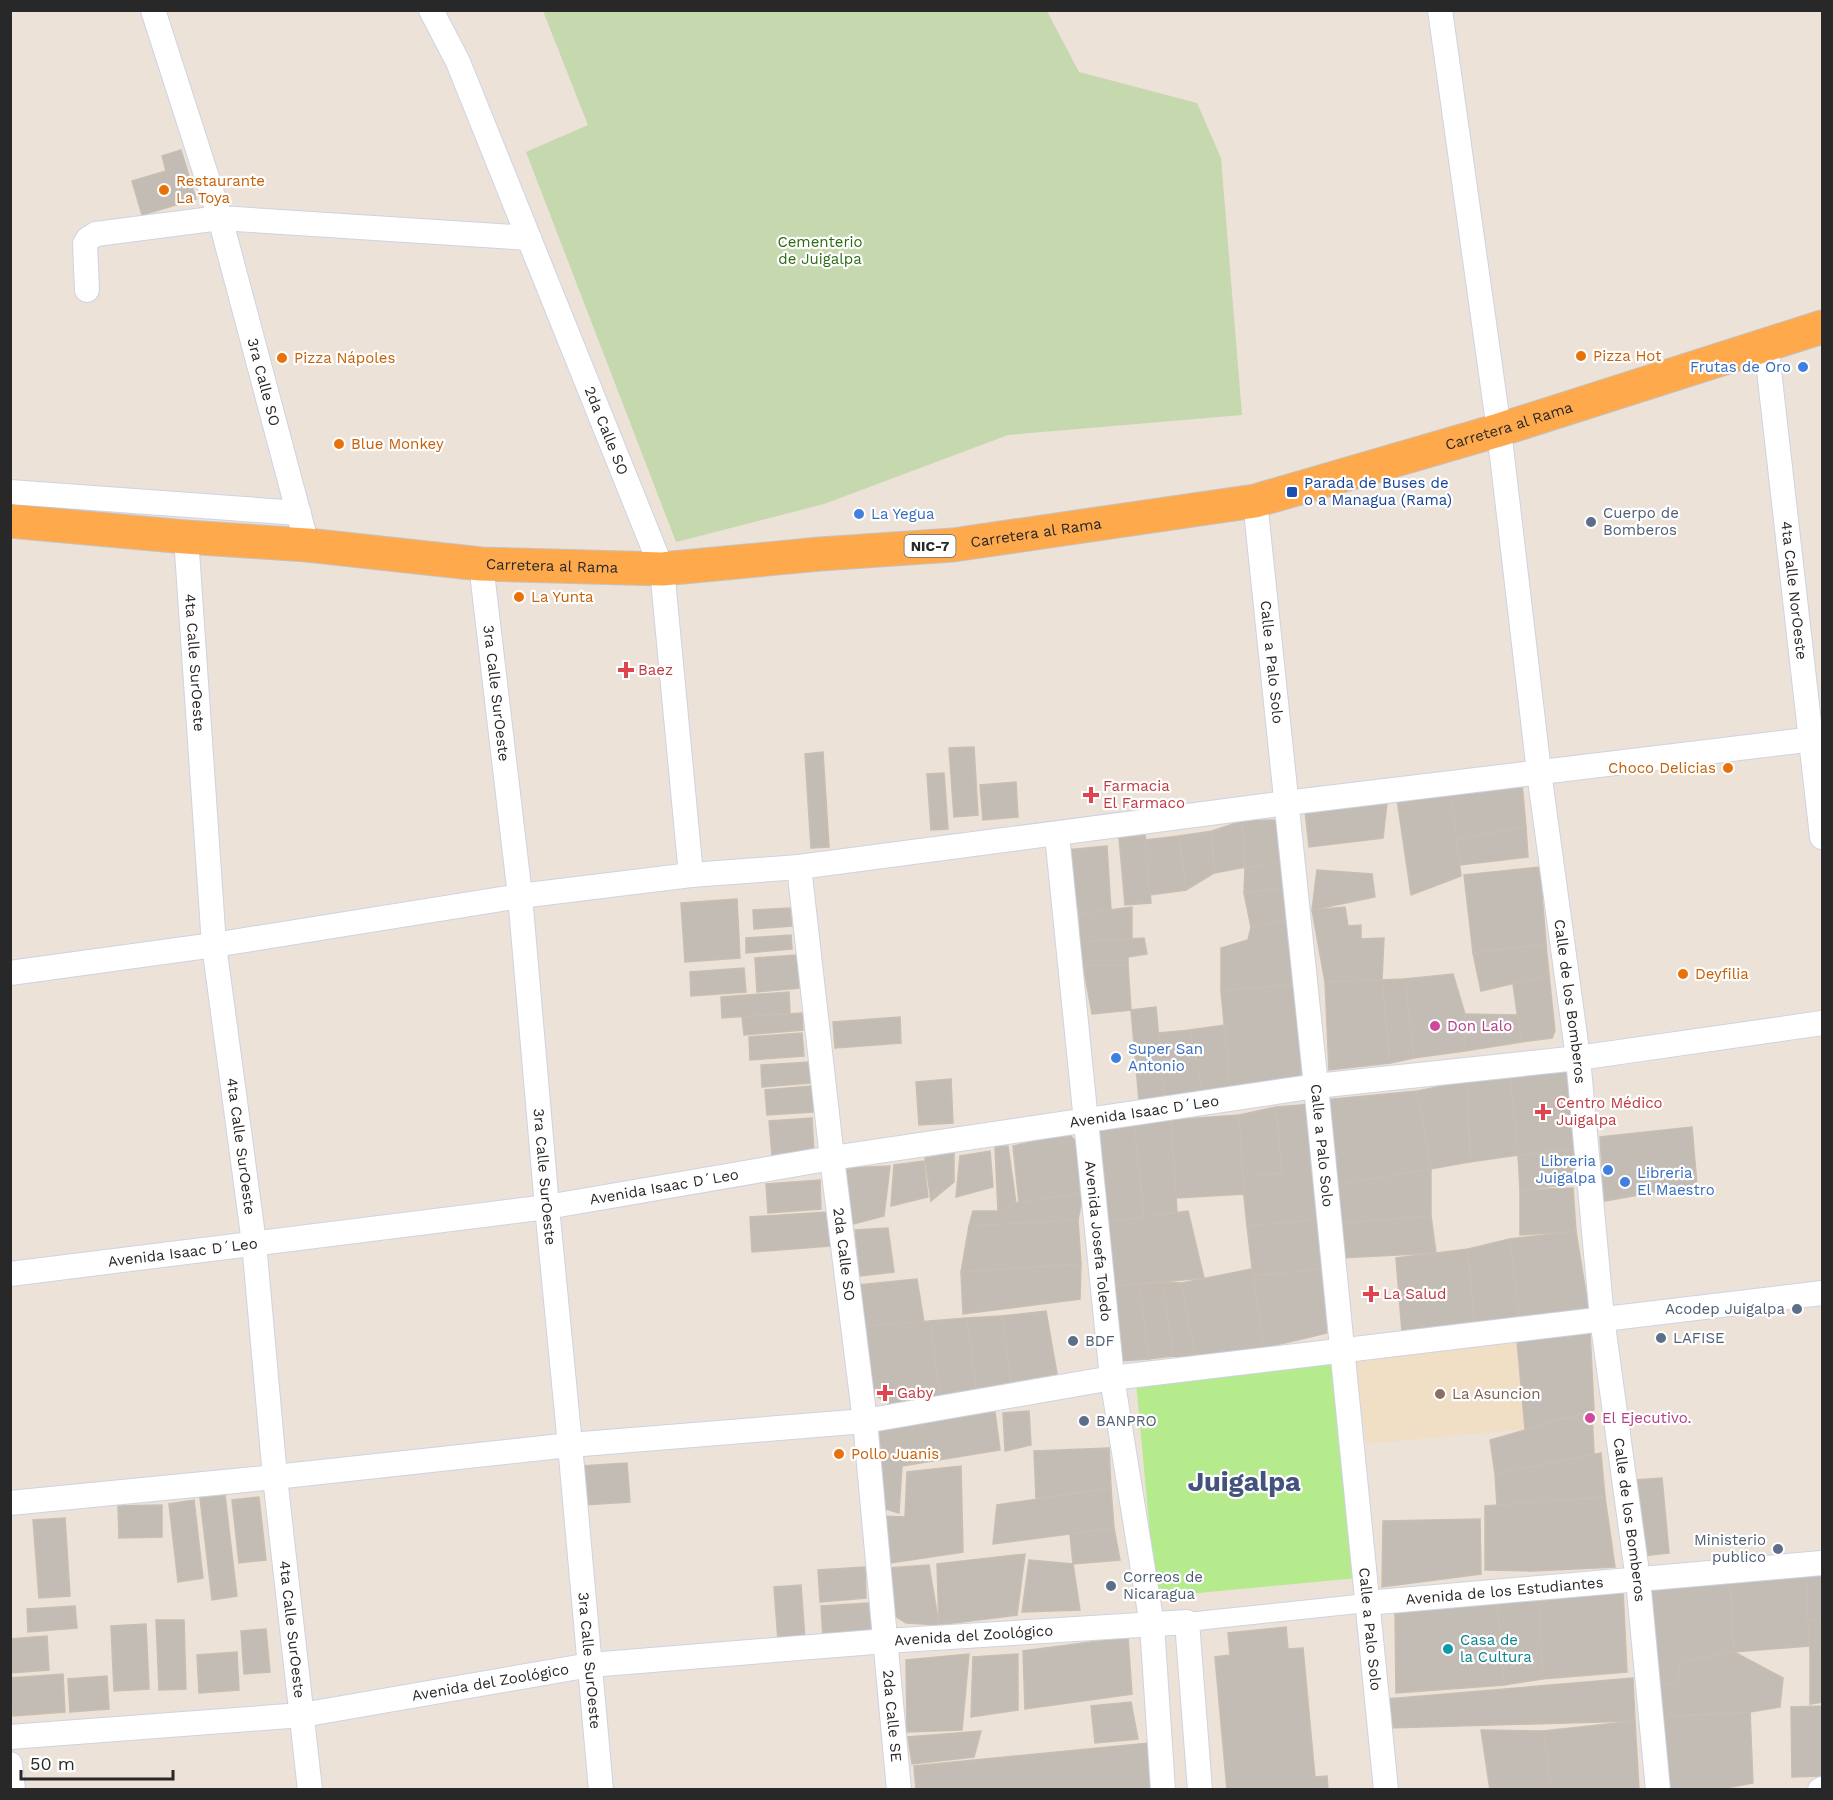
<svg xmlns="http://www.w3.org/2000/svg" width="1833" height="1800" font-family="'Work Sans',sans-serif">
	<rect width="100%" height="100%" fill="#ece2d8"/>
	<path fill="#f0dec5" d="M1517 1341 1525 1429 1366 1444 1354 1359Z"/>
	<path fill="#b5ea8d" d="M1338 1363 1357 1578 1156 1597 1136 1382Z"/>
	<path fill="#c6d8ad" d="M543 11H1047L1079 72 1197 103 1221 158 1242 415 1008 435 824 504 676 542 526 152 588 125Z"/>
	<g fill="#c3bcb5" stroke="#c8beb1" stroke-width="1.5">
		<path d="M181 150 196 199 142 215 132 181 166 171 162 156Z"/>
		<path d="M974 747 978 815 954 817 949 748Z"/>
		<path d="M823 752 829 847 811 848 805 754Z"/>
		<path d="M944 773 948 829 931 830 927 774Z"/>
		<path d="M1016 782 1018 817 983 820 980 785Z"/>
		<path d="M1522 783 1526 827 1456 839 1451 794Z"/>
		<path d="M1451 794 1461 876 1411 895 1397 799Z"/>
		<path d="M1387 803 1383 838 1309 847 1305 811Z"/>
		<path d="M1274 820 1282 828 1284 861 1245 868 1242 821Z"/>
		<path d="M1242 821 1245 868 1246 867 1214 873 1212 831Z"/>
		<path d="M1526 827 1528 857 1460 865 1456 839Z"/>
		<path d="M1212 831 1214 873 1186 890 1179 836Z"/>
		<path d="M1145 835 1151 903 1125 905 1119 838Z"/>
		<path d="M1179 836 1186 890 1150 895 1145 840Z"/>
		<path d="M1107 846 1111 910 1079 914 1066 850Z"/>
		<path d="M1284 861 1283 888 1244 893 1245 868Z"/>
		<path d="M1540 867 1546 944 1473 953 1464 875Z"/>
		<path d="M1317 870 1372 874 1375 897 1312 910Z"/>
		<path d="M1286 887 1288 919 1251 927 1244 893Z"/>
		<path d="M737 899 740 958 685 962 681 903Z"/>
		<path d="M1132 907V939L1080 942 1079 914Z"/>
		<path d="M1345 907 1348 926 1361 925V939L1384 938 1382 980 1325 982 1312 910Z"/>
		<path d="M790 908 792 926 754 929 753 910Z"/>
		<path d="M1288 919 1296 984 1221 991V948L1248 940 1251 927Z"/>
		<path d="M791 935 792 949 746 953V938Z"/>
		<path d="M1144 938 1147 954 1128 957V965H1083L1080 942Z"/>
		<path d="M1546 944 1549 975 1481 991 1473 953Z"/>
		<path d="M797 955 799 988 757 992 755 958Z"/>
		<path d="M1083 965H1128L1131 1010 1092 1014Z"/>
		<path d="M744 968 746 992 691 996 690 972Z"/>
		<path d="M1453 974 1465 1014 1464 1051 1414 1058 1405 979Z"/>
		<path d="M1549 975 1555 1031 1552 1038 1521 1042 1513 984Z"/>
		<path d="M1405 979 1414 1058 1390 1063 1382 980Z"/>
		<path d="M1382 980 1390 1063 1329 1070 1325 982Z"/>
		<path d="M1297 984 1305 1066 1298 1080 1230 1088 1221 991Z"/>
		<path d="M789 992 790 1013 722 1018 721 997Z"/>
		<path d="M1156 1007 1164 1096 1139 1101 1131 1010Z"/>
		<path d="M802 1013 803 1030 744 1035 742 1017Z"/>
		<path d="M1465 1014 1518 1015 1521 1042 1464 1051Z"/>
		<path d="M900 1017 901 1043 835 1048 833 1022Z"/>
		<path d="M1225 1025 1230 1088 1202 1092 1190 1030Z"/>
		<path d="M1190 1030 1202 1092 1164 1096 1159 1033Z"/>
		<path d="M802 1033 804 1056 750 1060 749 1037Z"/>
		<path d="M809 1062 810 1083 762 1087 761 1065Z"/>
		<path d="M1568 1069 1575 1149 1518 1155 1510 1075Z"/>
		<path d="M1510 1075 1518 1155 1470 1162 1468 1081Z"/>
		<path d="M951 1079 953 1123 919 1125 916 1082Z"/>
		<path d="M1468 1081 1470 1162 1431 1169 1417 1091Z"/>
		<path d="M812 1086 813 1112 767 1115 765 1090Z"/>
		<path d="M1417 1091 1431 1169 1336 1185 1324 1100Z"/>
		<path d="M1313 1104 1324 1219 1247 1226 1242 1177 1282 1173 1276 1107Z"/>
		<path d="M1276 1107 1282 1173 1242 1177 1239 1115Z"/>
		<path d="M1239 1115 1244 1194 1176 1198 1171 1120Z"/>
		<path d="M812 1118 814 1153 772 1156 769 1121Z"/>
		<path d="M1171 1120 1177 1212 1144 1217 1134 1123Z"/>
		<path d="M1134 1123 1144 1217 1104 1222 1095 1128Z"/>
		<path d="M1692 1127 1697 1185 1604 1201 1600 1137Z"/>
		<path d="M1069 1134 1080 1146 1083 1193 1019 1203 1013 1146Z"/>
		<path d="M1008 1146 1016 1203 998 1211 995 1147Z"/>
		<path d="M1575 1149 1574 1184 1520 1190 1518 1155Z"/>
		<path d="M990 1151 993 1187 956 1197 960 1156Z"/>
		<path d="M954 1153V1182L931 1201 925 1158Z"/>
		<path d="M924 1161 928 1197 891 1206 894 1165Z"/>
		<path d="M890 1166 884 1216 849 1225 845 1168Z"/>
		<path d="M1431 1169V1216L1343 1223 1336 1185Z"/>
		<path d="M820 1180 821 1209 768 1213 766 1184Z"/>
		<path d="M1573 1188 1576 1231 1520 1235V1190Z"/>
		<path d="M1083 1193 1078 1220 969 1226 973 1211H998L1016 1203Z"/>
		<path d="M1188 1211 1204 1278 1115 1286 1104 1222Z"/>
		<path d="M828 1212 830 1246 752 1252 750 1217Z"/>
		<path d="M1431 1216 1436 1253 1340 1258 1343 1223Z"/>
		<path d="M1324 1219 1322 1269 1253 1276 1247 1226Z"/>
		<path d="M1078 1220 1081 1264 961 1272 969 1226Z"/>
		<path d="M888 1228 894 1272 860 1276 855 1230Z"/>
		<path d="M1576 1231 1589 1312 1520 1322 1510 1239Z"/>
		<path d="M1510 1239 1520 1322 1474 1321 1468 1249Z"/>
		<path d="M1468 1249 1474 1321 1402 1332 1396 1258Z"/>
		<path d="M1081 1264 1080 1299 963 1314 961 1272Z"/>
		<path d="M1252 1269 1264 1348 1196 1359 1181 1283Z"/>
		<path d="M1322 1269 1327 1333 1264 1348 1253 1276Z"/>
		<path d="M917 1279 924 1322 864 1326 858 1285Z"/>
		<path d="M1163 1282 1181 1283 1196 1359 1173 1356Z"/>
		<path d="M1163 1282 1173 1356 1149 1359 1139 1284Z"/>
		<path d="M1139 1284 1149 1359 1121 1361 1115 1286Z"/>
		<path d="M1046 1311 1057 1374 1011 1382 1002 1316Z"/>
		<path d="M1002 1316 1011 1382 976 1389 967 1318Z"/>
		<path d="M967 1318 976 1389 940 1396 930 1321Z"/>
		<path d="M930 1321 940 1396 890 1404 871 1393 864 1326Z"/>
		<path d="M1590 1332 1594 1410 1525 1429 1517 1341Z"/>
		<path d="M1029 1411 1031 1445 1005 1451 1003 1413Z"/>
		<path d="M1592 1411 1594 1454 1495 1474 1490 1440Z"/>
		<path d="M995 1412 1000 1450 902 1466 899 1513 882 1508 879 1428Z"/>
		<path d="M1109 1448 1111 1488 1036 1498 1034 1451Z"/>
		<path d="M1601 1453 1605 1497 1497 1506 1495 1474Z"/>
		<path d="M627 1463 630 1502 583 1505 581 1466Z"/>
		<path d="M961 1466 963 1552 884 1564 881 1516 905 1517 907 1472Z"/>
		<path d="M1662 1478 1669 1553 1642 1556 1635 1480Z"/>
		<path d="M1111 1488 1114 1528 993 1544 997 1505Z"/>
		<path d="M225 1495 237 1596 212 1600 200 1498Z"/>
		<path d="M259 1497 266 1560 239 1563 232 1500Z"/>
		<path d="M1605 1497 1615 1567 1532 1571 1485 1570V1506Z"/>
		<path d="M194 1500 203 1578 178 1582 169 1504Z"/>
		<path d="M162 1505V1537L119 1538 118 1506Z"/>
		<path d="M65 1518 70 1596 39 1598 33 1520Z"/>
		<path d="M1480 1519 1481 1574 1382 1587 1383 1521Z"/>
		<path d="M1114 1528 1120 1560 1073 1564 1070 1534Z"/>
		<path d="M1025 1554 1017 1615 939 1625 937 1564Z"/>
		<path d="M1029 1560 1073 1564 1080 1610 1022 1612Z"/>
		<path d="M929 1565 939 1625 906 1623 892 1614 888 1568Z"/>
		<path d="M865 1567 866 1598 820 1602 818 1570Z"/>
		<path d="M1822 1572V1620L1808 1621 1806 1573Z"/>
		<path d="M1806 1573 1809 1646 1734 1652 1730 1582Z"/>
		<path d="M1730 1582 1734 1652 1679 1662 1678 1684H1654L1647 1586Z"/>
		<path d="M801 1585 805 1639 778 1641 774 1587Z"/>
		<path d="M1623 1591 1627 1672 1542 1679 1540 1595Z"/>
		<path d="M1540 1595 1542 1679 1504 1685 1497 1602Z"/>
		<path d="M1497 1602 1504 1685 1396 1693 1395 1613Z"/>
		<path d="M869 1603 871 1635 823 1638 821 1606Z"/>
		<path d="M75 1606 77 1628 28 1632 27 1609Z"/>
		<path d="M156 1620H184L186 1689 159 1690Z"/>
		<path d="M1822 1620V1649L1810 1650 1808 1621Z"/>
		<path d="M146 1624 149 1689 114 1691 111 1626Z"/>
		<path d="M1286 1627 1288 1649 1303 1648 1315 1777 1327 1776 1328 1790H1227L1215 1657 1230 1655 1228 1633Z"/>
		<path d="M266 1629 270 1672 244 1674 241 1631Z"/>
		<path d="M47 1636 49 1670 10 1673V1639Z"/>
		<path d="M1128 1637 1132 1694 1025 1709 1023 1651Z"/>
		<path d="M1822 1649V1702L1810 1704V1650Z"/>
		<path d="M237 1652 239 1690 199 1693 197 1655Z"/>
		<path d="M1734 1652 1783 1678 1780 1707 1750 1712 1661 1717 1654 1684H1678L1679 1662Z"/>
		<path d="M969 1654 962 1730 907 1732 906 1660Z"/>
		<path d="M1018 1654V1710L971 1717 973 1657Z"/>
		<path d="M63 1674 65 1712 13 1716 10 1678Z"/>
		<path d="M107 1676 109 1709 70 1712 68 1679Z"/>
		<path d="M1633 1678 1635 1721 1388 1728 1387 1699Z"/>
		<path d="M1131 1702 1138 1739 1095 1743 1091 1706Z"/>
		<path d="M1822 1706V1776L1792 1777 1791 1707Z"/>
		<path d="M1750 1712 1753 1783 1716 1790H1667L1661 1717Z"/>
		<path d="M1635 1721 1639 1790H1551L1544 1731Z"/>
		<path d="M1481 1730 1544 1731 1551 1790H1490Z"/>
		<path d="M981 1731 974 1757 912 1764 908 1737Z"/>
		<path d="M1149 1743 1153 1790H916L914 1766Z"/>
	</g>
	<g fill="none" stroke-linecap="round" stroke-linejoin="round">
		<defs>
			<path id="pedestrian" d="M1187 1622 1367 1603"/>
			<g id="minor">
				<path d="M153 10 220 218 529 238"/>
				<path id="s1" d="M431 10 458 62 662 569 691 875"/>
				<path id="s2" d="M1440 10 1499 430 1539 772 1578 1058 1602 1318 1638 1580 1658 1790"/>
				<path id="s3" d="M87 290 85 244 88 239 96 234 220 218 307 545"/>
				<path id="s4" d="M1766 344 1822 837"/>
				<path d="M10 492 299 513"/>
				<path id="s5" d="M1255 501 1316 1086 1386 1790"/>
				<path id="s6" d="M186 537 214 945 254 1243 275 1477 310 1790"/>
				<path id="s7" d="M481 564 520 896 547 1207 570 1445 601 1790"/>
				<path id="s8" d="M1057 835 1112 1378 1152 1625 1163 1790"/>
				<path id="s9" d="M799 867 832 1158 865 1421 899 1790"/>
				<path d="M10 973 214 945 520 896 691 875 799 867 1286 803 1822 738"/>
				<path id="s10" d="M10 1274 547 1207 832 1158 1316 1086 1578 1058 1822 1023"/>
				<path d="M10 1503 275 1477 570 1445 865 1421 1112 1378 1822 1293"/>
				<path id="s11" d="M1367 1603 1822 1563"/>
				<path id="s12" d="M10 1737 302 1715 590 1665 886 1641 1187 1622 1200 1790"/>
				<path d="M10 1764 13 1790"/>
				<path d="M1820 1790 1822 1789"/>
			</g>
			<g id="trunk">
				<path id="s13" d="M10 521 186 537 307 545 481 564 662 569 820 554 953 545 1255 501 1499 430 1822 327"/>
			</g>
		</defs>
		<use href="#pedestrian" stroke="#cdd3e3" stroke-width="20"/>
		<use href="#minor" stroke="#cdd3e3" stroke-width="26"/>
		<use href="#trunk" stroke="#c3c3c3" stroke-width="35"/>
		<use href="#pedestrian" stroke="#fff" stroke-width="18"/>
		<use href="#minor" stroke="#fff" stroke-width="24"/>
		<use href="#trunk" stroke="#ffa94d" stroke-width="33"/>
	</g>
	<g fill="#e8710a" stroke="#fff" stroke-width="2">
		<circle cx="164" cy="190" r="6"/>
		<circle cx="1581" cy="356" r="6"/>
		<circle cx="282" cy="358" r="6"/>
		<circle cx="339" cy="444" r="6"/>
		<circle cx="519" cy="597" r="6"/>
		<circle cx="1728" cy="768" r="6"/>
		<circle cx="1683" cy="974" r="6"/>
		<circle cx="839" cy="1454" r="6"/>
	</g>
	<g fill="#3f7fe0" stroke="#fff" stroke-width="2">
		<circle cx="1803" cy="367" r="6"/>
		<circle cx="859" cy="514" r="6"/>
		<circle cx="1116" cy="1058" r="6"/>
		<circle cx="1608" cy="1170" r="6"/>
		<circle cx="1625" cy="1182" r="6"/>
	</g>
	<rect fill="#1a4fb4" stroke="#fff" stroke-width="2" x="1286" y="486" width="12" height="12" rx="3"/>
	<g fill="#5c6f8a" stroke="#fff" stroke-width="2">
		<circle cx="1591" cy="522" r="6"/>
		<circle cx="1797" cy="1309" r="6"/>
		<circle cx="1661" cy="1338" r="6"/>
		<circle cx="1073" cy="1341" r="6"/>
		<circle cx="1084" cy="1421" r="6"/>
		<circle cx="1778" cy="1549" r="6"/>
		<circle cx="1111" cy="1586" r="6"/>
	</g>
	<g fill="#e0444e" stroke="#fff" stroke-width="2">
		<path d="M623 661h6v6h6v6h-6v6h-6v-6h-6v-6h6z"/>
		<path d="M1088 786h6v6h6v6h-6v6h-6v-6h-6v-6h6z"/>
		<path d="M1540 1103h6v6h6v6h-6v6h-6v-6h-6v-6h6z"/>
		<path d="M1368 1285h6v6h6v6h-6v6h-6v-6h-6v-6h6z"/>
		<path d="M882 1384h6v6h6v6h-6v6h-6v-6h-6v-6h6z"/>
	</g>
	<g fill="#d1479c" stroke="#fff" stroke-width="2">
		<circle cx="1435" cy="1026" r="6"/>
		<circle cx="1590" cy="1418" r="6"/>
	</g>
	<circle fill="#8d6e63" stroke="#fff" stroke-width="2" cx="1440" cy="1394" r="6"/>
	<circle fill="#0f9aa8" stroke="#fff" stroke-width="2" cx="1448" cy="1649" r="6"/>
	<g text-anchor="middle" stroke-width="4.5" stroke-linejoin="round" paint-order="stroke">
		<rect fill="#fff" stroke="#686868" stroke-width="1.5" x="904.5" y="535" width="51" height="22" rx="4.5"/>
		<g font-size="14" font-weight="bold" fill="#282828">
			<text x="930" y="551">NIC-7</text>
		</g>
		<g font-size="15" fill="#c56008" stroke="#fff" text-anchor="start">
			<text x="176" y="186">Restaurante<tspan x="176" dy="17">La Toya</tspan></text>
			<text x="1593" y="361">Pizza Hot</text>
			<text x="294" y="363">Pizza Nápoles</text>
			<text x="351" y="449">Blue Monkey</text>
			<text x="531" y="602">La Yunta</text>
			<text x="1716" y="773" text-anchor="end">Choco Delicias</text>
			<text x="1695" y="979">Deyfilia</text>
			<text x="851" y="1459">Pollo Juanis</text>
		</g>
		<g font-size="15" fill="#2c6b12" stroke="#fff">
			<text x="820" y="247">Cementerio<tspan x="820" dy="17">de Juigalpa</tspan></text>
		</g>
		<g font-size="15" fill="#366cbe" stroke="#fff" text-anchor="start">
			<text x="1791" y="372" text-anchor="end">Frutas de Oro</text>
			<text x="871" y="519">La Yegua</text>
			<text x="1128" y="1054">Super San<tspan x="1128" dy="17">Antonio</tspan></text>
			<text x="1596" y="1166" text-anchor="end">Libreria<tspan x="1596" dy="17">Juigalpa</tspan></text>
			<text x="1637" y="1178">Libreria<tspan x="1637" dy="17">El Maestro</tspan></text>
		</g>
		<g font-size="15" fill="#282828" stroke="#fff">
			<text dy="5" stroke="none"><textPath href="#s3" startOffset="356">3ra Calle SO</textPath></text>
			<text dy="5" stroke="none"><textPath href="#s13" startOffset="1516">Carretera al Rama</textPath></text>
			<text dy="5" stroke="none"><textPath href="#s1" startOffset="456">2da Calle SO</textPath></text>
			<text dy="5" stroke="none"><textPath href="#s13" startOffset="1030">Carretera al Rama</textPath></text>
			<text dy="5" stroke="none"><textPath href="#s13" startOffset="544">Carretera al Rama</textPath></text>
			<text dy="5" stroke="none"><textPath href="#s4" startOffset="248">4ta Calle NorOeste</textPath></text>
			<text dy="5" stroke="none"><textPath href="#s6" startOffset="126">4ta Calle SurOeste</textPath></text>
			<text dy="5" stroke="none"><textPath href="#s5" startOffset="162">Calle a Palo Solo</textPath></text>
			<text dy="5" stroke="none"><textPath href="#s7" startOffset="130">3ra Calle SurOeste</textPath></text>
			<text dy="5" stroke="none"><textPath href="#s2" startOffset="1000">Calle de los Bomberos</textPath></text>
			<text dy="5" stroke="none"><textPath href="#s10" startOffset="1146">Avenida Isaac D´Leo</textPath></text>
			<text dy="5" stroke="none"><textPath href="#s5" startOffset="648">Calle a Palo Solo</textPath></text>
			<text dy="5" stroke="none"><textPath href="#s6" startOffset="612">4ta Calle SurOeste</textPath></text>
			<text dy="5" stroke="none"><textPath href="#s7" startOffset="616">3ra Calle SurOeste</textPath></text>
			<text dy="5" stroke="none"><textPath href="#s10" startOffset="660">Avenida Isaac D´Leo</textPath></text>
			<text dy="5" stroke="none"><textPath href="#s8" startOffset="408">Avenida Josefa Toledo</textPath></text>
			<text dy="5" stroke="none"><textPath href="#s10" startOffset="174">Avenida Isaac D´Leo</textPath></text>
			<text dy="5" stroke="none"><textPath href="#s9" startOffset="390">2da Calle SO</textPath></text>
			<text dy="5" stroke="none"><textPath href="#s2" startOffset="1522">Calle de los Bomberos</textPath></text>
			<text dy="5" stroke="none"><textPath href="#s11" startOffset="138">Avenida de los Estudiantes</textPath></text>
			<text dy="5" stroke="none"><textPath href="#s6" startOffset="1098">4ta Calle SurOeste</textPath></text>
			<text dy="5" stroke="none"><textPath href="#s5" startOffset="1134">Calle a Palo Solo</textPath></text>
			<text dy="5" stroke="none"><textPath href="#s12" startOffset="970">Avenida del Zoológico</textPath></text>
			<text dy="5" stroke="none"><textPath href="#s7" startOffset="1102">3ra Calle SurOeste</textPath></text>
			<text dy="5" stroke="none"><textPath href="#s12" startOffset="484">Avenida del Zoológico</textPath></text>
			<text dy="5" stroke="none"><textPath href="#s9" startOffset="854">2da Calle SE</textPath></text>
		</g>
		<g font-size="15" fill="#164399" stroke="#fff" text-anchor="start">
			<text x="1304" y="488">Parada de Buses de<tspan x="1304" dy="17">o a Managua (Rama)</tspan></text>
		</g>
		<g font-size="15" fill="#4e5e75" stroke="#fff" text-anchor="start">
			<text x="1603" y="518">Cuerpo de<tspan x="1603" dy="17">Bomberos</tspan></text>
			<text x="1785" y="1314" text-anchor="end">Acodep Juigalpa</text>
			<text x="1673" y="1343">LAFISE</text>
			<text x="1085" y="1346">BDF</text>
			<text x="1096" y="1426">BANPRO</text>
			<text x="1766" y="1545" text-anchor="end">Ministerio<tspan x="1766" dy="17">publico</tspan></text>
			<text x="1123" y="1582">Correos de<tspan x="1123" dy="17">Nicaragua</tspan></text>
		</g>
		<g font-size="15" fill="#be3a42" stroke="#fff" text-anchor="start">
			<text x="638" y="675">Baez</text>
			<text x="1103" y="791">Farmacia<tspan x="1103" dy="17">El Farmaco</tspan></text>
			<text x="1556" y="1108">Centro Médico<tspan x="1556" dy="17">Juigalpa</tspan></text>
			<text x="1383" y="1299">La Salud</text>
			<text x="897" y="1398">Gaby</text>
		</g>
		<g font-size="15" fill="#b23c85" stroke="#fff" text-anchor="start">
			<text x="1447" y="1031">Don Lalo</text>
			<text x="1602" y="1423">El Ejecutivo.</text>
		</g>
		<g font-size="15" fill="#785e54" stroke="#fff" text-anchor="start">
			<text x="1452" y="1399">La Asuncion</text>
		</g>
		<g font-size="15" fill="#0d838f" stroke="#fff" text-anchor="start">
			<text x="1460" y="1645">Casa de<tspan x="1460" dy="17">la Cultura</tspan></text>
		</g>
		<g font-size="27" font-weight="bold" fill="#44537d" stroke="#fff">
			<text x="1244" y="1491">Juigalpa</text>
		</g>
	</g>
	<rect width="1833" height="1800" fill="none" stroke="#282828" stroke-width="24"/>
	<path d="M21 1770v9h152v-9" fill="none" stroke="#282828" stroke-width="3"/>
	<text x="30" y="1770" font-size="18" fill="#282828" stroke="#ffffff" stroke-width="4.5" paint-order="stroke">50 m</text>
</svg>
